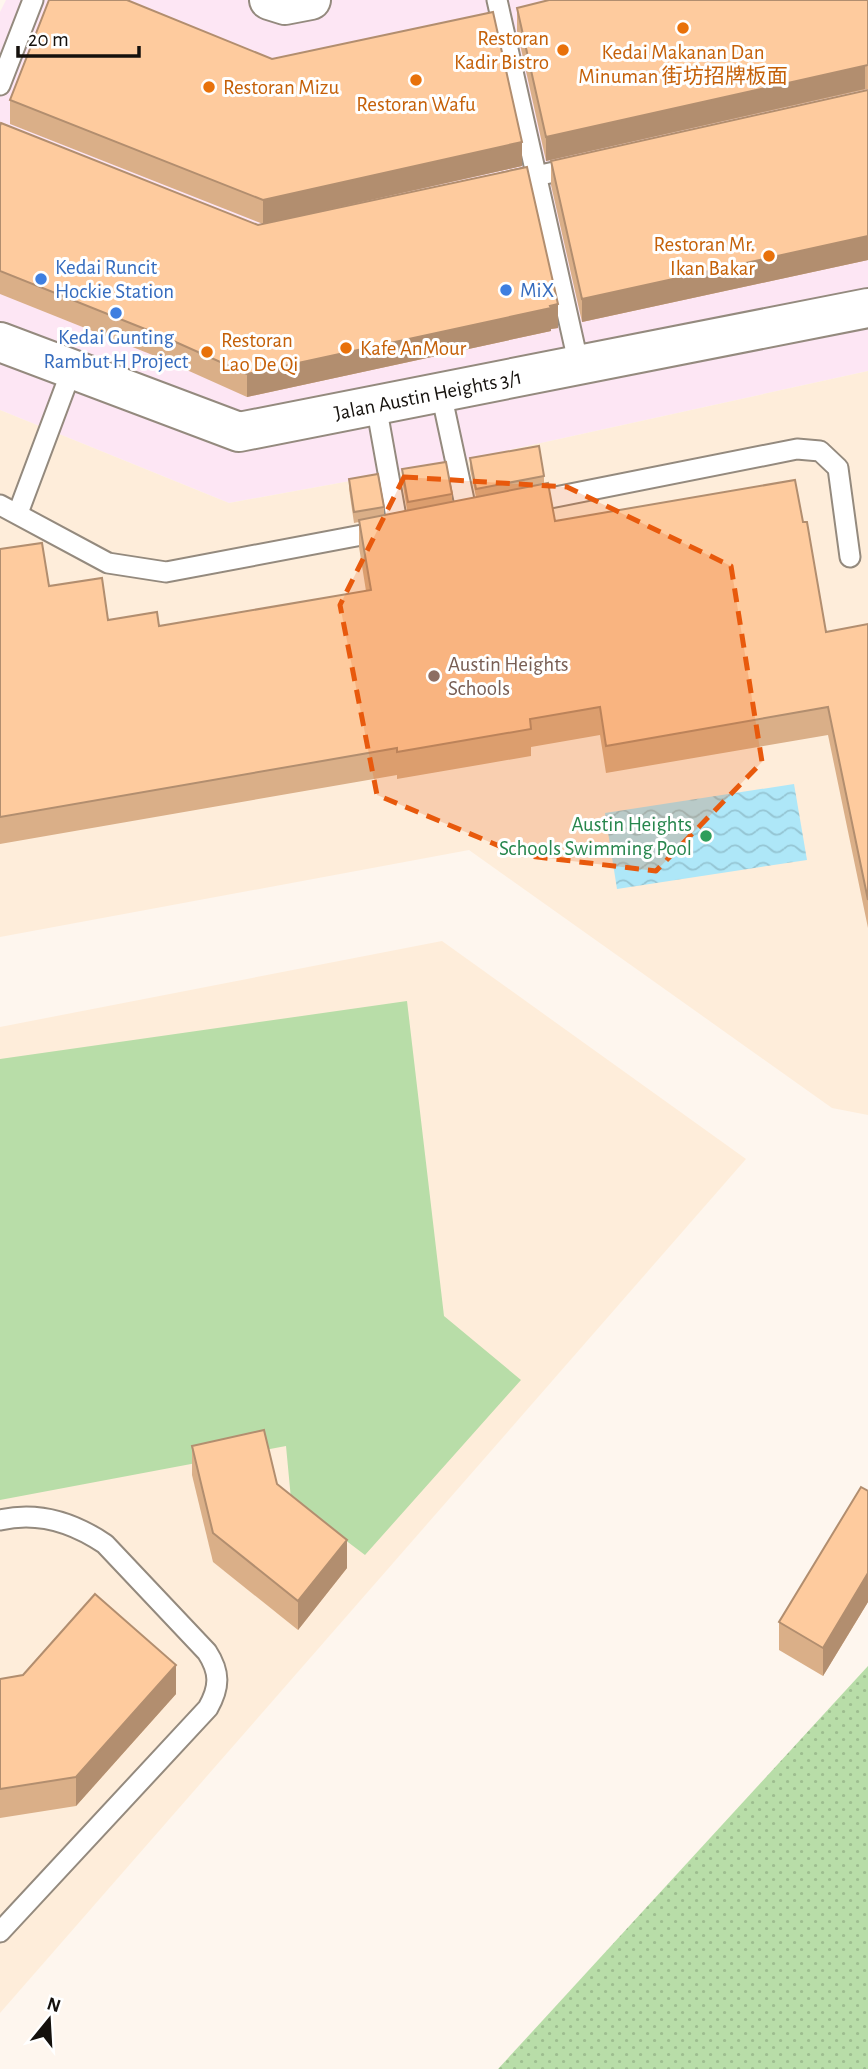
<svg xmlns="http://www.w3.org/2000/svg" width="868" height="2069" font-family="'Alegreya Sans','Noto Sans SC',sans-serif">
	<defs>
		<pattern id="grass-dots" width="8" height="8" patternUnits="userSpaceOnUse" patternTransform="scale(1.75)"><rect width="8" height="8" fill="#b8dda8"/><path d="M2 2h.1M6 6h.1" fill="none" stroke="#9dbd8f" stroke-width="1.8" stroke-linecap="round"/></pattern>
		<pattern id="water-waves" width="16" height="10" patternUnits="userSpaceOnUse" patternTransform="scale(1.75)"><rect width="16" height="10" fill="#aee7f8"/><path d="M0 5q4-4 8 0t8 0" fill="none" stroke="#95c5d3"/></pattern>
	</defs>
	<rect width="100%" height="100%" fill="#fef6ee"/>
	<path fill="#fde6f4" d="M6 0H868V371L455 462 229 503 0 410V12Z"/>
	<g fill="#feedda">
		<path d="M868 371V1115L832 1108 469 850 0 937V410L229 503 455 462Z"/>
		<path d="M442 941 746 1159 0 2013V1027Z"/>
	</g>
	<path fill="url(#grass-dots)" d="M868 1666V2069H498Z"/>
	<path fill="#b8dda8" d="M407 1001 444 1316 521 1380 365 1555 291 1499 286 1446 0 1500V1059Z"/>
	<path fill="url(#water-waves)" d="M794 784 807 860 617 889 605 813Z"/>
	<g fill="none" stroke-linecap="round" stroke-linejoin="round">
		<defs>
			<g id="service">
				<path d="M497 0 579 366"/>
				<path d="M0 85 33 0"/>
				<path d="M504 183 577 167"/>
				<path d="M441 393 467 514 478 512"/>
				<path d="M376 405 398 528"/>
				<path d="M525 503 797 449 820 451 838 468 850 557"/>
				<path d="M0 505 108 563 166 572 383 531"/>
				<path d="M18 513 72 369"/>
				<path d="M0 1520C38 1511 74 1523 105 1544L207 1652C220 1672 220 1687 208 1708L0 1932"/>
			</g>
			<g id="minor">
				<path d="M269 0 285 5 311 0"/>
				<path id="s1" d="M0 342 239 432 868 308"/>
			</g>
		</defs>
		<use href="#service" stroke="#948a7e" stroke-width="23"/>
		<use href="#minor" stroke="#948a7e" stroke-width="42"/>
		<use href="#service" stroke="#fff" stroke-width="19"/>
		<use href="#minor" stroke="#fff" stroke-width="38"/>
	</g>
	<g fill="#daaf88">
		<path d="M868 0V89L546 161 517 31V8Z"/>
		<path d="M868 90V260L582 322 551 185V161Z"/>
		<path d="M10 100 522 166 273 222 558 328 551 329V331L247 397 160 358 0 294V126L258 225 263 224 10 124Z"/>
		<path d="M470 458 544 476V484L555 521 803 522 826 632 868 624V928L828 735 606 773 600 735 531 747V756L397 779V775L0 844V549L49 586 108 620 159 626 366 591 359 547V522L354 523 349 489V479L384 507V515L407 510 402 480V469L452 494V502L476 497 470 469Z"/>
		<path d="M192 1446 347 1568 298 1630 213 1562 192 1475Z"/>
		<path d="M868 1491V1602L823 1676 779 1650V1622Z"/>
		<path d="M0 1679 176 1694 76 1806 0 1818Z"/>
	</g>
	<g fill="#b28e6f">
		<path d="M865 65V89L546 161V137Z"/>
		<path d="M522 142V166L263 224V200Z"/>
		<path d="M868 236V260L582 322V299Z"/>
		<path d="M558 304V328L551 329V331L247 397V374Z"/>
		<path d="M347 1540V1568L298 1630V1601Z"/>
		<path d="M868 1573V1602L823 1676V1648Z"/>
		<path d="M176 1665V1694L76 1806V1777Z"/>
	</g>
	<g fill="#fecb9e" stroke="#b28e6f" stroke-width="2">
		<path d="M49 0H127L272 59 493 12 522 142 263 200 10 100Z"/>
		<path d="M549 0H868V65L546 137 517 8Z"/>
		<path d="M868 90V236L582 299 551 161Z"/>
		<path d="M1 123 258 225 527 167 558 304 550 306 551 308 247 374 160 335 0 271V126Z"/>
		<path d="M539 446 544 476 476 489 470 458Z"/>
		<path d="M446 462 452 494 408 502 402 469Z"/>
		<path d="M378 474 384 507 354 512 349 479Z"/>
		<path d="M795 480 803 522H807L826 632 868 624V900L828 707 606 746 600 707 530 719 531 729 397 752V748L0 817V549L42 543 49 586 102 578 108 620 157 612 159 626 371 590 359 520 548 483 555 521Z"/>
		<path d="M264 1430 277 1484 347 1540 298 1601 213 1533 192 1446Z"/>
		<path d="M861 1487 868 1491V1573L823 1648 779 1622Z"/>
		<path d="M95 1594 176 1665 76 1777 0 1789V1679L23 1675Z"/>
	</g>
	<path fill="#e8590c" fill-opacity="0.2" stroke="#e8590c" stroke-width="5" stroke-dasharray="14 9" stroke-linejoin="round" d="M404 477 567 487 731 566 762 762 656 871 521 855 377 795 340 605Z"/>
	<g fill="#e8710a" stroke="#fff" stroke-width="2.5">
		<circle cx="683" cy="28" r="7"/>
		<circle cx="563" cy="50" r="7"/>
		<circle cx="416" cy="80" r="7"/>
		<circle cx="209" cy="87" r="7"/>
		<circle cx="769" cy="256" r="7"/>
		<circle cx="346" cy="348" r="7"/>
		<circle cx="207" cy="352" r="7"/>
	</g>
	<g fill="#3f7fe0" stroke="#fff" stroke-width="2.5">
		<circle cx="41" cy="279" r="7"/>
		<circle cx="506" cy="290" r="7"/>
		<circle cx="116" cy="313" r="7"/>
	</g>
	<circle fill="#8d6e63" stroke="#fff" stroke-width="2.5" cx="434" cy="676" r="7"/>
	<circle fill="#2e9e5b" stroke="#fff" stroke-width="2.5" cx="706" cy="836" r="7"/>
	<g text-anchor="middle" stroke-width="6" stroke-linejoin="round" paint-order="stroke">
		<g font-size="21" fill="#c56008" stroke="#fff" text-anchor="start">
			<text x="549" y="45" text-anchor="end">Restoran<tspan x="549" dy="24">Kadir Bistro</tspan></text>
			<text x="683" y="59" text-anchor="middle">Kedai Makanan Dan<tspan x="683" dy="24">Minuman 街坊招牌板面</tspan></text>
			<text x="223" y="94">Restoran Mizu</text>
			<text x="416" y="111" text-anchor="middle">Restoran Wafu</text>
			<text x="755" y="251" text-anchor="end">Restoran Mr.<tspan x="755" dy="24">Ikan Bakar</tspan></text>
			<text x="221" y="347">Restoran<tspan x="221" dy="24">Lao De Qi</tspan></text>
			<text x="360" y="355">Kafe AnMour</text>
		</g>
		<g font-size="21" fill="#366cbe" stroke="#fff" text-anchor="start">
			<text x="55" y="274">Kedai Runcit<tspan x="55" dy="24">Hockie Station</tspan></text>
			<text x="520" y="297">MiX</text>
			<text x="116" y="344" text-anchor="middle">Kedai Gunting<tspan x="116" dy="24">Rambut H Project</tspan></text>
		</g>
		<g font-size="21" fill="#14100c" stroke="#fff">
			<text dy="7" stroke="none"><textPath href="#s1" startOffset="448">Jalan Austin Heights 3/1</textPath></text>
		</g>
		<g font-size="21" fill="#785e54" stroke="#fff" text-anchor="start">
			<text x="448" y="671">Austin Heights<tspan x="448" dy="24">Schools</tspan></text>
		</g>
		<g font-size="21" fill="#27864d" stroke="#fff" text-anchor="end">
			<text x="692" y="831">Austin Heights<tspan x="692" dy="24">Schools Swimming Pool</tspan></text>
		</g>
	</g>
	<g transform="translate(49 2020) rotate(18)" stroke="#ffffff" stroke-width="5" paint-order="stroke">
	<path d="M0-5L12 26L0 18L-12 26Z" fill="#14100c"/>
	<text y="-10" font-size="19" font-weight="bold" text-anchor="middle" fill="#14100c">N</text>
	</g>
	<path d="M18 46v10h121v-10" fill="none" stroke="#14100c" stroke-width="3.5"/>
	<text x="28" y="46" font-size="21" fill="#14100c" stroke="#ffffff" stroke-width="5" paint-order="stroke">20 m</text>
</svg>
